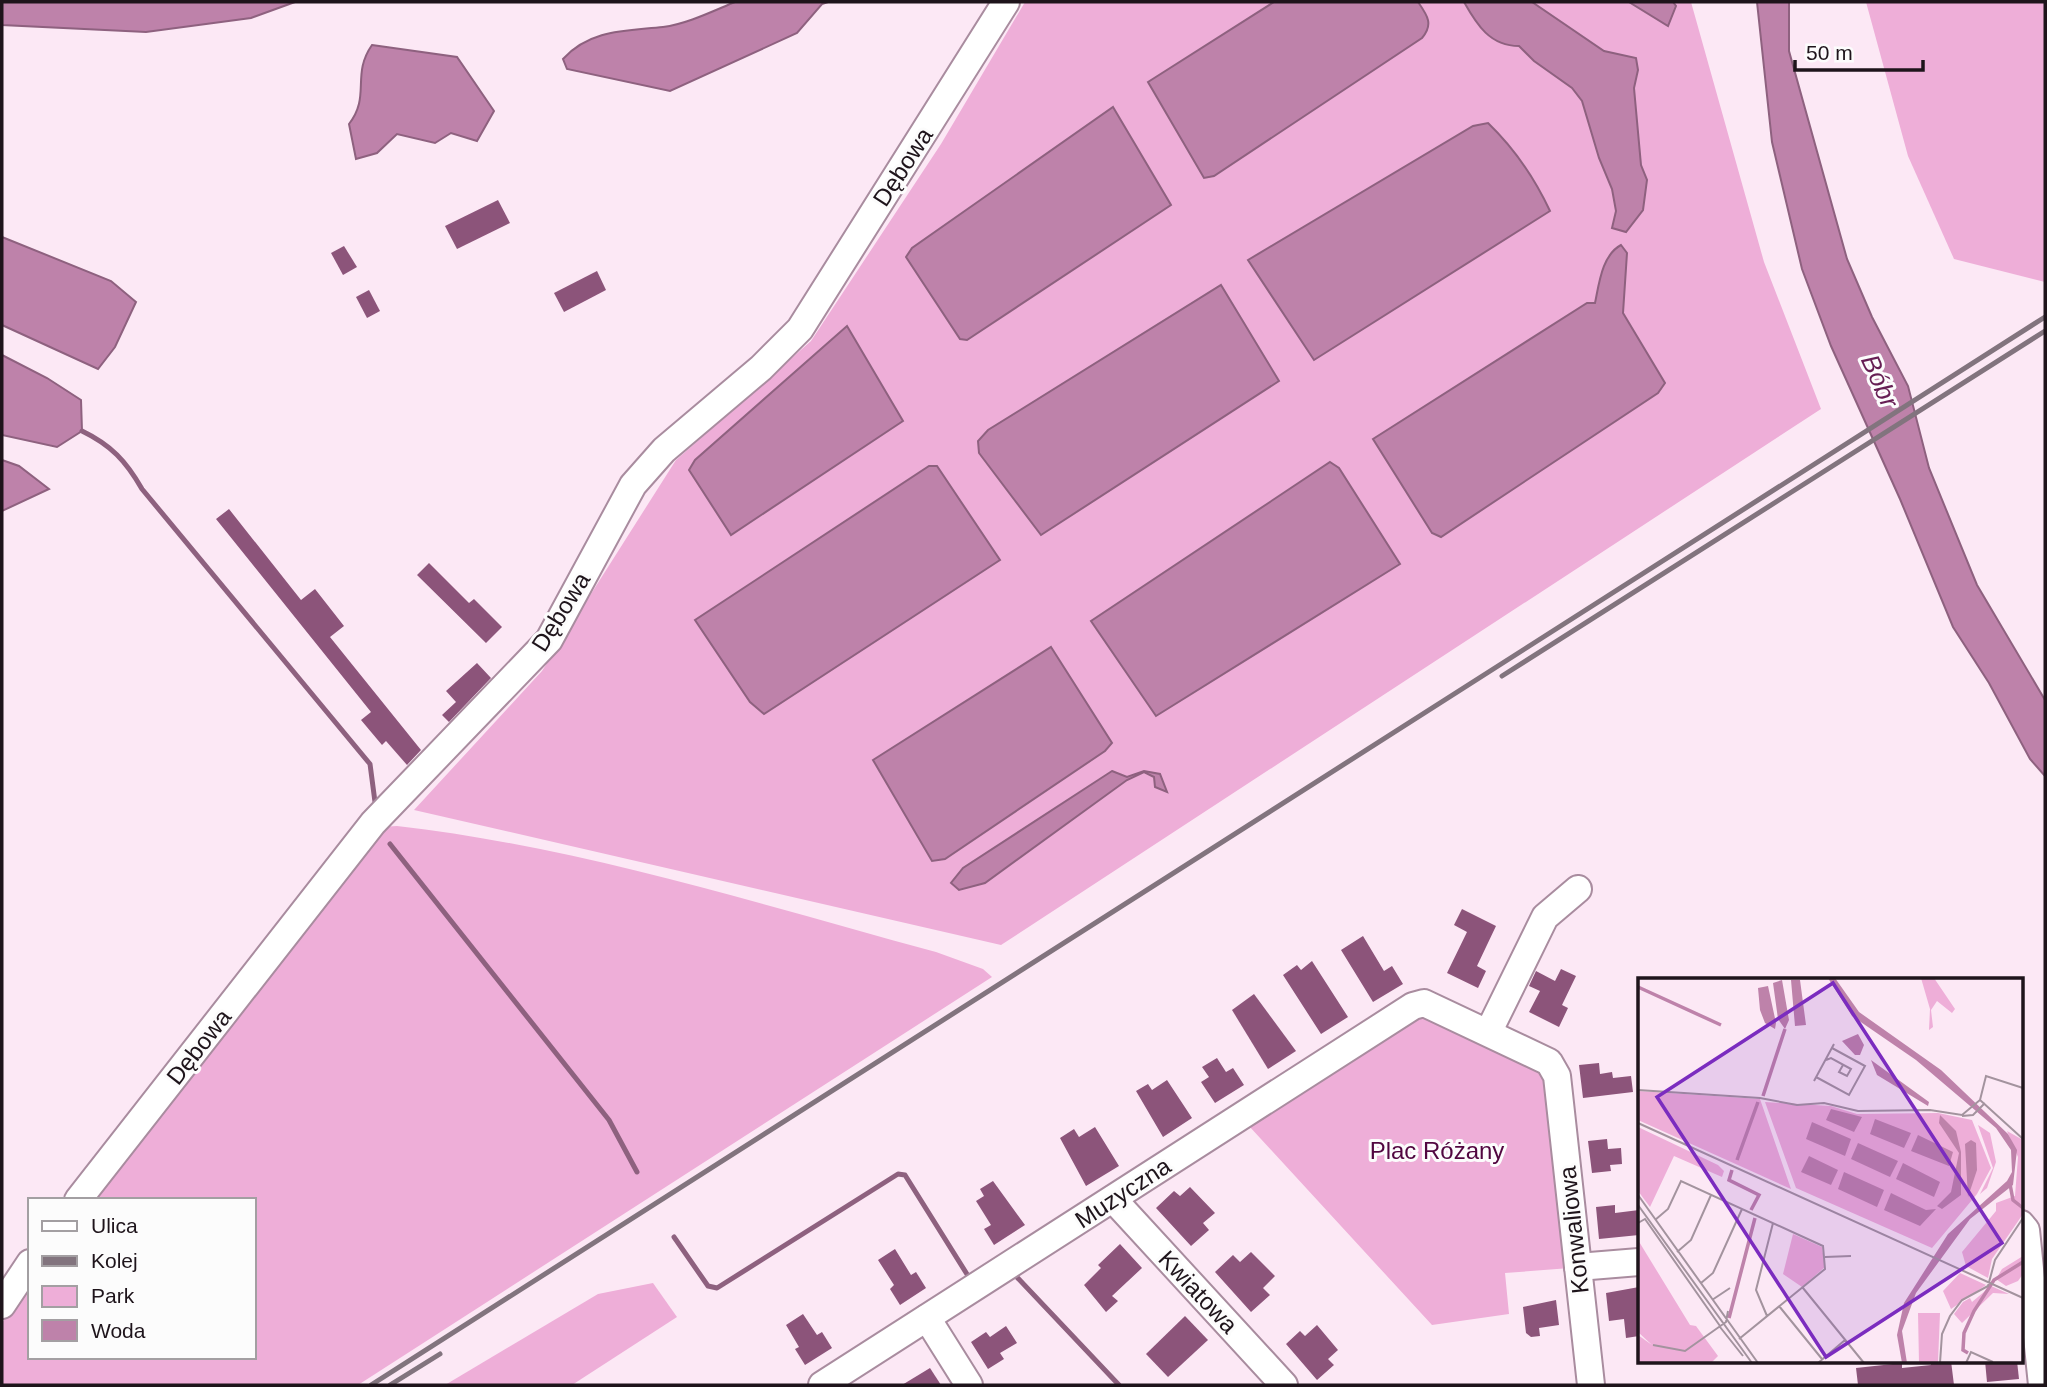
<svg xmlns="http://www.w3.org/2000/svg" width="2047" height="1387" font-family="Helvetica,sans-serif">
	<rect width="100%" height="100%" fill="#fce8f5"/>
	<g fill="#eeaed8">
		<path d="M1025 2H1691L1764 262 1821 409 1001 945 414 810 542 671 676 460 811 341 941 144Z"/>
		<path d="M1866 2H2045V282L1954 259 1908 156Z"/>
		<path d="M397 826C580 847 759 904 936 952L983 969 992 977 358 1385H2V1323L30 1282V1357H254V1200H89L380 827Z"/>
		<path d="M1427 1012 1544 1070 1570 1268 1505 1273 1509 1314 1432 1325 1249 1126Z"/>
		<path d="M653 1283 677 1317 572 1385H445L598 1294Z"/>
	</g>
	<g fill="#be82aa" stroke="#8e617f" stroke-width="2">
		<path d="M2 2H295L251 18 146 32 2 25Z"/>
		<path d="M735 2H828L822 4 797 33 670 91 567 69 563 59C590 29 627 31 663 27 687 24 713 11 735 2Z"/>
		<path d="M1274 2H1418C1427 15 1434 24 1422 38L1214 176 1204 178 1148 82Z"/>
		<path d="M1464 2H1532L1604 51 1636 58 1638 70 1634 88 1641 165 1647 180 1643 210 1626 232 1612 228 1616 211 1612 189 1599 158 1582 101 1572 88 1534 61 1519 46C1490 46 1477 25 1464 2Z"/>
		<path d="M1629 2H1673L1676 6 1668 26Z"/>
		<path d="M1757 2H1789V51L1847 259 1872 317 1908 386 1929 468 1977 585 2045 700V776L2030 759 1989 683 1953 627 1900 499 1831 346 1802 269 1772 142Z"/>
		<path d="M372 45 457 57 494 111 477 141 451 133 435 143 397 134 377 153 356 159 349 124C371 96 351 75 372 45Z"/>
		<path d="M1113 107 1171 205 967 340 960 339 906 257 912 248Z"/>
		<path d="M1488 123C1515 149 1534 177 1550 211L1314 360 1248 260 1473 126Z"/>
		<path d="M2 237 111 281 136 302 115 347 98 369 2 325Z"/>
		<path d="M1621 245 1627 253 1623 313 1665 383 1658 393 1441 537 1432 533 1373 439 1587 303H1595C1599 284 1602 255 1621 245Z"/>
		<path d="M1221 285 1279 381 1041 535 979 453 978 441 988 430Z"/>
		<path d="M847 326 903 421 731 535 689 470 695 460Z"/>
		<path d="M2 355 47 378 81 400 82 431 57 447 2 435Z"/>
		<path d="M2 460 19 466 49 489 2 511Z"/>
		<path d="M1330 462 1339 468 1400 564 1156 716 1091 621Z"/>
		<path d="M929 466H937L1000 560 764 714 750 702 695 620Z"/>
		<path d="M1051 647 1112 743 1105 751 945 859 932 861 873 760Z"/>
		<path d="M1112 771 1127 777 1144 771 1160 774 1167 792 1155 787 1154 777 1144 772 1127 780 985 883 959 890 951 883 963 868Z"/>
	</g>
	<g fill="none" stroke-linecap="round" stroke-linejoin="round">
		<g stroke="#8e617f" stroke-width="5">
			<path d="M82 431C111 445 126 461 142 489L370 764 375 802"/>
			<path d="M390 844 609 1120 637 1172"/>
			<path d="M674 1237 708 1286 717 1288 898 1174 905 1175 970 1279"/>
			<path d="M1013 1273 1119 1385"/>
		</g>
	</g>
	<g fill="#8c547a">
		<path d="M498 200 510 223 457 249 445 226Z"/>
		<path d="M344 246 357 267 343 275 331 253Z"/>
		<path d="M597 271 606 290 564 312 554 293Z"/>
		<path d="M369 290 380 311 367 318 356 297Z"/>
		<path d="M229 509 301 600 315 589 344 626 330 637 421 750 407 765 386 741 382 745 361 720 371 712 216 519Z"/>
		<path d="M429 563 469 603 474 599 502 627 486 643 417 575Z"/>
		<path d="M477 663 491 678 449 722 442 715 456 702 446 691Z"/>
		<path d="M1462 909 1496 926 1477 966 1486 971 1478 988 1447 973 1467 932 1454 925Z"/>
		<path d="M1363 936 1384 971 1392 966 1403 984 1373 1002 1341 950Z"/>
		<path d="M1312 961 1348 1017 1321 1034 1283 975 1297 965 1301 970Z"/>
		<path d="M1561 969 1576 976 1562 1005 1568 1008 1559 1027 1529 1012 1540 991 1529 986 1536 971 1555 981Z"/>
		<path d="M1254 994 1296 1051 1268 1069 1232 1010Z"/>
		<path d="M1217 1058 1226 1072 1233 1068 1244 1085 1215 1103 1201 1082 1209 1077 1202 1067Z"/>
		<path d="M1599 1063 1600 1074 1612 1072 1613 1078 1631 1076 1633 1092 1583 1098 1579 1065Z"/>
		<path d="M1167 1080 1192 1118 1163 1137 1136 1091 1148 1084 1152 1090Z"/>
		<path d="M1095 1127 1119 1166 1086 1186 1060 1138 1074 1129 1079 1137Z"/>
		<path d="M1607 1139 1608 1149 1621 1148 1622 1164 1610 1165 1611 1171 1592 1173 1588 1141Z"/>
		<path d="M993 1181 1025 1225 994 1245 984 1229 991 1225 976 1201 984 1196 980 1189Z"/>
		<path d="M1190 1187 1215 1213 1203 1223 1209 1230 1191 1246 1156 1208 1174 1191 1180 1196Z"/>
		<path d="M1615 1205V1213L1639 1210V1235L1599 1239 1596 1207Z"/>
		<path d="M1120 1244 1142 1268 1112 1296 1118 1301 1106 1312 1084 1285 1101 1268 1098 1265Z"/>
		<path d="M895 1249 911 1275 916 1272 926 1288 900 1305 890 1289 894 1285 878 1260Z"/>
		<path d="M1251 1252 1275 1276 1263 1288 1270 1295 1251 1312 1215 1272 1233 1255 1240 1262Z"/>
		<path d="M1639 1287V1336L1626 1338 1624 1319 1609 1321 1606 1293Z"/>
		<path d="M1556 1300 1559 1325 1539 1328 1540 1336 1531 1337 1526 1333 1523 1307Z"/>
		<path d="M803 1314 817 1335 822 1332 832 1348 805 1365 795 1349 799 1347 786 1325Z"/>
		<path d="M1185 1316 1208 1340 1168 1377 1146 1354Z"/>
		<path d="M1317 1325 1338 1350 1328 1359 1334 1365 1317 1380 1286 1344 1300 1331 1305 1336Z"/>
		<path d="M1006 1326 1017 1343 1000 1353 1004 1359 988 1369 971 1342 986 1332 990 1337Z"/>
		<path d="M1931 1361H1951L1954 1385H1858L1856 1368 1902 1363V1368L1931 1365Z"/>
		<path d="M1985 1361H2017L2019 1379 1987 1382Z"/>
		<path d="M930 1368 941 1385H902Z"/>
	</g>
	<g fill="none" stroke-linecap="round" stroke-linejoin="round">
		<defs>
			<g id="minor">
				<path d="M1489 1031 1545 917 1578 889"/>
				<path d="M1113 1199 1284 1385"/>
				<path d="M78 1200 373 823 549 640 633 485 664 450 761 368 800 329 1006 2"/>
				<path d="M2021 1224 2026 1230 2042 1385"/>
				<path d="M1578 1267 1639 1262"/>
				<path d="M2 1305 30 1263"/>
				<path d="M927 1318 969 1385"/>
				<path d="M822 1385 1413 1006 1424 1003 1549 1062 1557 1076 1591 1385"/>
			</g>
		</defs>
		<use href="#minor" stroke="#a98c9f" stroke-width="30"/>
		<use href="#minor" stroke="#fff" stroke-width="26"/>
		<g stroke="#82747e" stroke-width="5">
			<path d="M1502 676 2045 331"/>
			<path d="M371 1385 2045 317"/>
			<path d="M390 1385 440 1354"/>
		</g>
	</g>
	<g text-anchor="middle" stroke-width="6" stroke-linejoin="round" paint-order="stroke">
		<g font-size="24" fill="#1e141b" stroke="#fcfcfc">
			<text transform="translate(903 167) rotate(-57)" y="8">Dębowa</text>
			<text transform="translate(561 612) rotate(-58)" y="8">Dębowa</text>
			<text transform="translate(199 1047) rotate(-52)" y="8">Dębowa</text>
			<text transform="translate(1123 1193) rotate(-33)" y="8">Muzyczna</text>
			<text transform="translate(1574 1230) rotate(-96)" y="8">Konwaliowa</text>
			<text transform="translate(1198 1292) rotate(47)" y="8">Kwiatowa</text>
		</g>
		<g font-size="24" fill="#510640" stroke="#fcfcfc">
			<text x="1437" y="1159">Plac Różany</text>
		</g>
		<g font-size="26" font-style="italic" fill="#661e54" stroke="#fcfcfc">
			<text transform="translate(1880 381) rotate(66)" y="9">Bóbr</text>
		</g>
	</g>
	<g transform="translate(1638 978)">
		<rect width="385" height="385" fill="#fce8f5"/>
		<path d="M283 0H296L317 31 314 35 299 23 293 32 295 49 291 52 292 31ZM0 113 122 121 153 211 0 142ZM127 124 193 128 219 136 300 135 334 142 353 190 339 216 294 270 158 210ZM340 147 352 155 358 184 349 210 342 216 355 190ZM0 149 80 187 86 193 84 199 36 178 12 229 0 213ZM369 153 385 162V236L354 281 350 300 328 288 324 274 358 233V225L377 218 380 179ZM155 256 184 269 187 289 164 309 145 296ZM0 262 52 347 58 348 80 378 73 385H0V357L14 367 0 354ZM385 278V296L380 303 368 308 358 301 364 291ZM322 295 348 307 313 331 305 313ZM353 308 371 316 355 315 324 345 316 336 325 324 332 320 334 324ZM280 335H302L300 384 281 385Z" fill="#eeaed8"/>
		<path d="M190 0H197L221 34 303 92 370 156 379 172 375 207 332 241 278 315 264 353 269 385H264L259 357 266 325 310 256 369 203 374 194 373 172 358 150 278 82 214 38ZM144 2 151 42 147 51 140 41 135 5ZM153 2H162L168 47 157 48ZM130 8 138 45 137 51 127 45 122 32 120 10ZM220 56 226 67 222 77H217L204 63ZM233 82 291 124 290 128 239 97ZM193 131 224 139 216 154 188 142ZM302 137 318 153 323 174V217L304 231 299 228 313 214 321 175 301 145ZM237 141 273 155 266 170 232 156ZM174 144 213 161 207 178 168 161ZM280 157 315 174 311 188 273 173ZM333 162 338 165 339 192 330 219 327 166ZM220 165 260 183 252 199 213 181ZM171 178 200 192 193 207 163 194ZM265 185 302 204 296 219 258 201ZM206 194 246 212 239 229 200 211ZM253 215 288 232 298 231 282 248 246 232Z" fill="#be82aa"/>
		<path fill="none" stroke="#be82aa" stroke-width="3.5" d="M0 9 83 47M125 118 147 51M99 182 120 124M94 192 91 202 121 217 113 232M372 206 375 222 385 230M91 340 117 240M330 375 325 372 326 355 336 333 356 302 385 284"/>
		<path fill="none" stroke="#a3939e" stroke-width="2" d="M188 82 193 80 213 91 209 98 201 94 205 87M178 99 211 117 227 88 194 70M176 103 196 66M0 112 122 120 159 127 186 125 220 133 292 132 324 137 342 122 348 98 385 110M342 122 385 161M324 138 335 137 347 125M0 145 385 320M0 217 120 385M0 227 114 385M17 242 30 231 43 203 185 268 187 291 101 361M0 245 7 241 82 348M39 274 53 262 73 217M187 279 213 278M63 305 75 295 104 231M165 310 226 385M74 322 92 310M141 328 184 381M129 338 118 312 135 245M82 349 105 378M15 367 47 373 88 344 90 333M180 385 207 362M302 385 304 356 312 338 324 322 350 308 357 282 385 240M328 385 333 374 355 384"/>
		<path fill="#7b2cbf" fill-opacity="0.15" stroke="#7b2cbf" stroke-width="3.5" d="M195 5 364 265 188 379 19 119Z"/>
		<rect width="385" height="385" fill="none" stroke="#1e141b" stroke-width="3.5"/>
	</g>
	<rect width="2047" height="1387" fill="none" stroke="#1e141b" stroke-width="7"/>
	<rect x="28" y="1198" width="228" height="161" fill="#fcfcfc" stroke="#a39fa2" stroke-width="2"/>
	<rect x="42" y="1221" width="35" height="10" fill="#ffffff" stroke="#a39fa2" stroke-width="2"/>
	<text x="91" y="1233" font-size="21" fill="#1e141b">Ulica</text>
	<rect x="42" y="1256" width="35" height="10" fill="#82747e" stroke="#a39fa2" stroke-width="2"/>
	<text x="91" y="1268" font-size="21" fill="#1e141b">Kolej</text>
	<rect x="42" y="1286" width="35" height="21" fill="#eeaed8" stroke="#a39fa2" stroke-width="2"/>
	<text x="91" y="1303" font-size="21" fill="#1e141b">Park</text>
	<rect x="42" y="1320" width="35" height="21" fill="#be82aa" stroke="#a39fa2" stroke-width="2"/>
	<text x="91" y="1338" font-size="21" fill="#1e141b">Woda</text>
	<path d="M1795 60v10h128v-10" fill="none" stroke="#1e141b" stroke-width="3.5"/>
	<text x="1806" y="60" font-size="21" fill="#1e141b" stroke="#fcfcfc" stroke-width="5" paint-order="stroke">50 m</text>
</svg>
